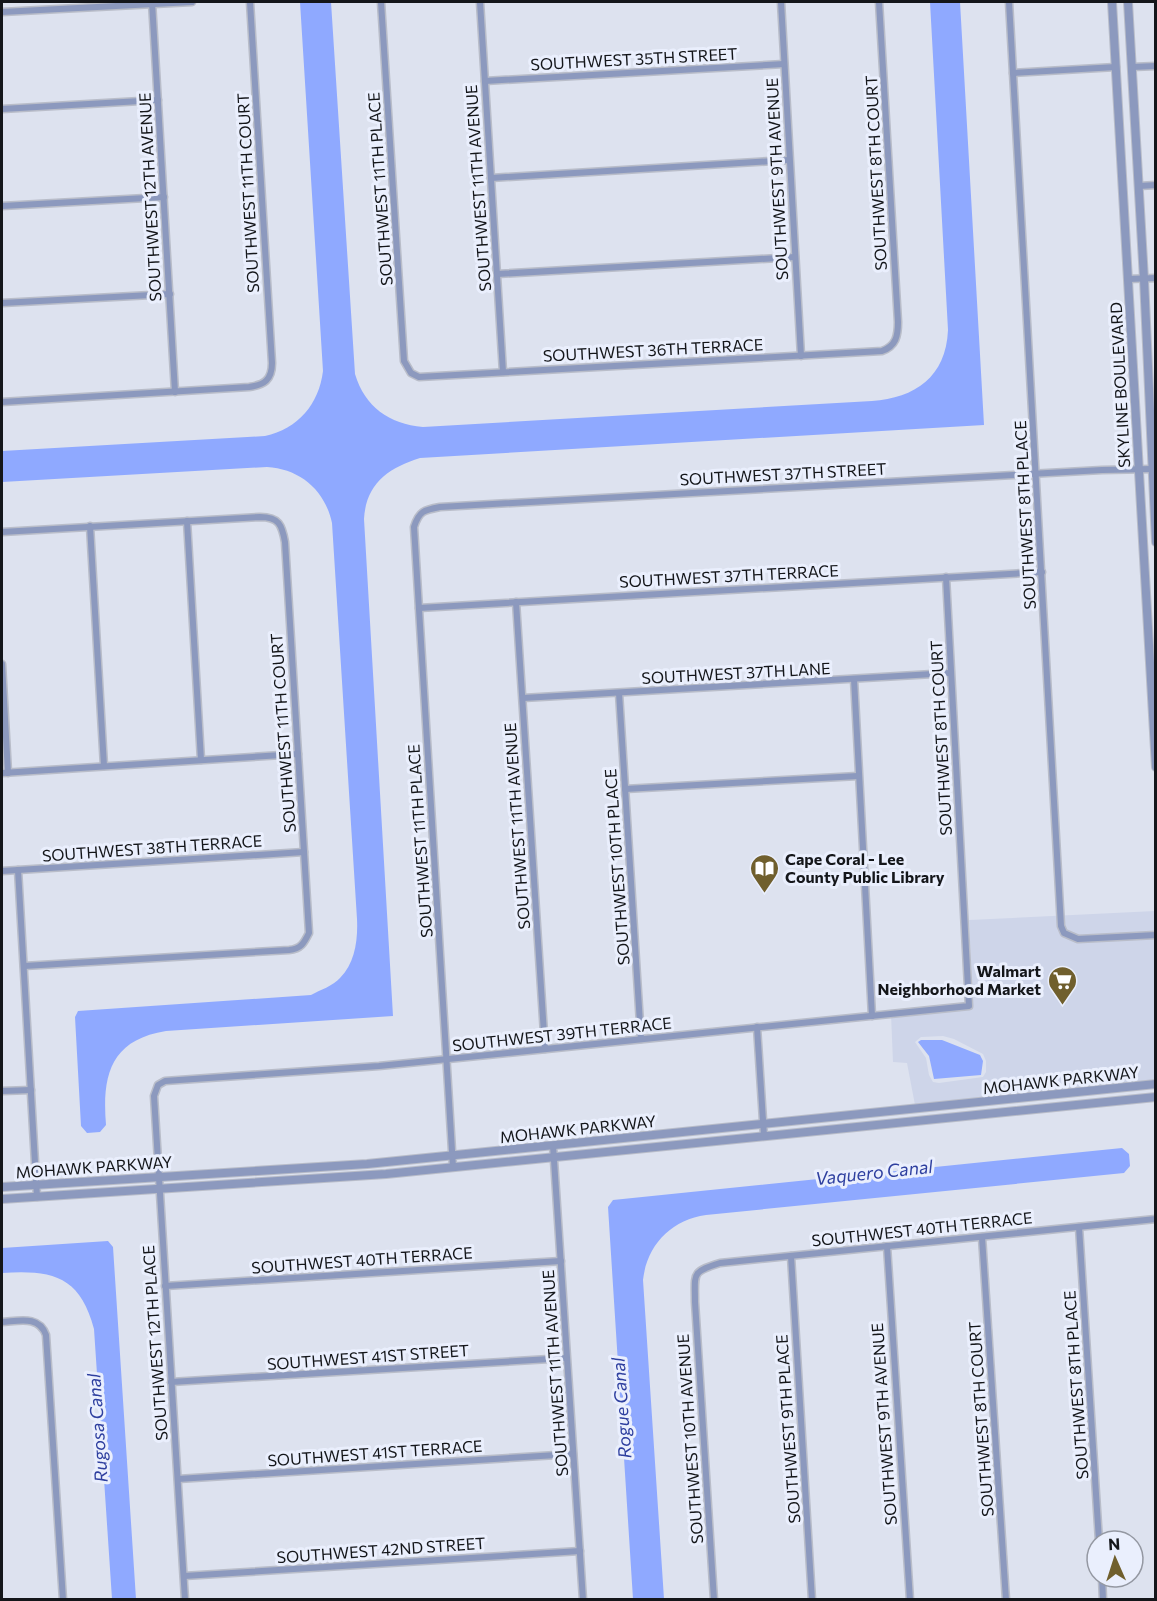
<svg xmlns="http://www.w3.org/2000/svg" width="1157" height="1601" font-family="Commissioner,sans-serif">
	<rect width="100%" height="100%" fill="#dde2ef"/>
	<path fill="#ced5e9" fill-rule="evenodd" d="M1155 911V1080L915 1105 907 1063 893 1062 891 1014 973 1005 969 920ZM943 1036 954 1039 983 1054 986 1061V1072L983 1077 939 1083 933 1082 929 1075 926 1058 915 1042 921 1037Z"/>
	<g fill="#8fa9ff">
		<path d="M300 2H331L355 374C365 407 389 424 423 427L872 401C915 398 946 377 948 330L930 2H960L984 425 420 458C388 468 366 484 364 519L393 1016 166 1031C110 1040 102 1076 106 1125L100 1132 87 1133 81 1126 75 1017 78 1011 311 995C320 990 333 986 340 978 355 963 358 940 357 919L332 523C325 490 300 469 267 467L2 482V451L265 436C298 429 319 404 323 371Z"/>
		<path d="M921 1040H942L980 1055 983 1061 981 1075 934 1079 929 1056 918 1042Z"/>
		<path d="M1122 1148 1129 1154 1130 1166 1124 1173 706 1215C671 1220 647 1245 643 1280L664 1599H633L608 1207 613 1200Z"/>
		<path d="M108 1241 113 1247 136 1599H112L94 1329C80 1275 51 1270 2 1273V1248Z"/>
	</g>
	<g fill="none" stroke-linecap="round" stroke-linejoin="round">
		<defs>
			<g id="minor">
				<path d="M152 2 175 392"/>
				<path d="M381 2 404 361 411 373 419 377 882 351C896 346 898 336 898 322L879 2"/>
				<path d="M480 2 503 372"/>
				<path d="M781 2 801 356"/>
				<path d="M1009 2 1061 926 1064 933 1078 939 1156 935"/>
				<path d="M2 12 192 2"/>
				<path d="M1132 67 1156 66"/>
				<path d="M1013 73 1116 67"/>
				<path d="M485 81 784 64"/>
				<path d="M2 109 158 100"/>
				<path d="M491 178 789 160"/>
				<path d="M1139 186 1156 185"/>
				<path d="M2 206 164 197"/>
				<path d="M497 274 795 257"/>
				<path d="M1128 279 1156 278"/>
				<path d="M2 303 170 294"/>
				<path d="M2 402 249 387C264 385 272 380 272 363L250 2"/>
				<path d="M187 521 201 760"/>
				<path d="M90 526 104 766"/>
				<path d="M2 532 260 517C279 517 282 525 285 542L309 933C304 943 301 949 289 950L24 966"/>
				<path d="M516 602 545 1049"/>
				<path d="M419 608 1042 572"/>
				<path d="M2 664 8 773"/>
				<path d="M854 679 872 1016"/>
				<path d="M619 693 641 1039"/>
				<path d="M523 698 950 673"/>
				<path d="M2 773 298 754"/>
				<path d="M625 789 858 776"/>
				<path d="M18 870 37 1197"/>
				<path d="M2 871 304 852"/>
				<path d="M757 1027 764 1136"/>
				<path d="M2 1091 31 1090"/>
				<path d="M553 1145 583 1600"/>
				<path d="M453 1167 414 527C419 511 424 510 440 507L1102 470 1152 469"/>
				<path d="M1079 1227 1099 1541"/>
				<path d="M982 1237 1006 1600"/>
				<path d="M887 1246 910 1600"/>
				<path d="M791 1256 812 1600"/>
				<path d="M165 1286 561 1261"/>
				<path d="M2 1322C19 1321 39 1315 46 1335L63 1600"/>
				<path d="M171 1382 566 1358"/>
				<path d="M178 1479 573 1454"/>
				<path d="M184 1576 580 1551"/>
				<path d="M1102 1577 1103 1600"/>
				<path d="M185 1600 154 1096 158 1085 165 1081 379 1066 969 1006 946 577"/>
				<path d="M714 1600 695 1302C695 1273 691 1272 720 1263L1156 1219"/>
			</g>
			<g id="tertiary">
				<path d="M1112 2 1156 767"/>
				<path d="M1128 2 1144 279 1156 542"/>
				<path d="M2 1187 367 1164 1156 1084"/>
				<path d="M2 1199 386 1174 1156 1097"/>
			</g>
		</defs>
		<use href="#minor" stroke="#b9bdc9" stroke-width="9"/>
		<use href="#tertiary" stroke="#b9bdc9" stroke-width="10"/>
		<use href="#minor" stroke="#8c99be" stroke-width="6"/>
		<use href="#tertiary" stroke="#8c99be" stroke-width="8"/>
	</g>
	<defs>
		<symbol id="library-pin" viewBox="-11 -11 22 30"><path d="M0 17L-7.5 6A9.5 9.5 0 1 1 7.5 6Z" fill="#705f2d" stroke="#eaeffd"/><path d="M-6-4Q-3-5.5-.7-3.5V5Q-3 3-6 4ZM6-4Q3-5.5 .7-3.5V5Q3 3 6 4Z" fill="#fff"/></symbol>
		<symbol id="supermarket-pin" viewBox="-11 -11 22 30"><path d="M0 17L-7.5 6A9.5 9.5 0 1 1 7.5 6Z" fill="#705f2d" stroke="#eaeffd"/><path d="M-6-5.5h2.5l.6 2H6L4.5 2H-2.5L-4.4-4H-6ZM-1.5 3.2a1.3 1.3 0 1 0 .1 0ZM3 3.2a1.3 1.3 0 1 0 .1 0Z" fill="#fff"/></symbol>
	</defs>
	<g fill-rule="evenodd">
		<use href="#library-pin" x="748" y="852" width="33" height="45"/>
		<use href="#supermarket-pin" x="1046" y="964" width="33" height="45"/>
	</g>
	<g text-anchor="middle" stroke-width="6" stroke-linejoin="round" paint-order="stroke">
		<g font-size="16" fill="#14161a" stroke="#eaeffd">
			<text transform="translate(634 59) rotate(-3)" y="6">SOUTHWEST 35TH STREET</text>
			<text transform="translate(876 173) rotate(-93)" y="6">SOUTHWEST 8TH COURT</text>
			<text transform="translate(777 179) rotate(-93)" y="6">SOUTHWEST 9TH AVENUE</text>
			<text transform="translate(478 188) rotate(-94)" y="6">SOUTHWEST 11TH AVENUE</text>
			<text transform="translate(380 189) rotate(-94)" y="6">SOUTHWEST 11TH PLACE</text>
			<text transform="translate(248 193) rotate(-93)" y="6">SOUTHWEST 11TH COURT</text>
			<text transform="translate(150 197) rotate(-93)" y="6">SOUTHWEST 12TH AVENUE</text>
			<text transform="translate(653 350) rotate(-3)" y="6">SOUTHWEST 36TH TERRACE</text>
			<text transform="translate(1120 385) rotate(-93)" y="6">SKYLINE BOULEVARD</text>
			<text transform="translate(783 474) rotate(-3)" y="6">SOUTHWEST 37TH STREET</text>
			<text transform="translate(1025 515) rotate(-93)" y="6">SOUTHWEST 8TH PLACE</text>
			<text transform="translate(729 576) rotate(-3)" y="6">SOUTHWEST 37TH TERRACE</text>
			<text transform="translate(736 673) rotate(-3)" y="6">SOUTHWEST 37TH LANE</text>
			<text transform="translate(283 733) rotate(-94)" y="6">SOUTHWEST 11TH COURT</text>
			<text transform="translate(941 738) rotate(-93)" y="6">SOUTHWEST 8TH COURT</text>
			<text transform="translate(517 826) rotate(-94)" y="6">SOUTHWEST 11TH AVENUE</text>
			<text transform="translate(420 841) rotate(-94)" y="6">SOUTHWEST 11TH PLACE</text>
			<text transform="translate(152 848) rotate(-4)" y="6">SOUTHWEST 38TH TERRACE</text>
			<text transform="translate(617 867) rotate(-94)" y="6">SOUTHWEST 10TH PLACE</text>
			<text transform="translate(562 1034) rotate(-6)" y="6">SOUTHWEST 39TH TERRACE</text>
			<text transform="translate(1061 1080) rotate(-6)" y="6">MOHAWK PARKWAY</text>
			<text transform="translate(578 1129) rotate(-6)" y="6">MOHAWK PARKWAY</text>
			<text transform="translate(94 1167) rotate(-4)" y="6">MOHAWK PARKWAY</text>
			<text transform="translate(922 1229) rotate(-6)" y="6">SOUTHWEST 40TH TERRACE</text>
			<text transform="translate(362 1260) rotate(-4)" y="6">SOUTHWEST 40TH TERRACE</text>
			<text transform="translate(155 1343) rotate(-94)" y="6">SOUTHWEST 12TH PLACE</text>
			<text transform="translate(368 1357) rotate(-4)" y="6">SOUTHWEST 41ST STREET</text>
			<text transform="translate(555 1373) rotate(-94)" y="6">SOUTHWEST 11TH AVENUE</text>
			<text transform="translate(1076 1385) rotate(-94)" y="6">SOUTHWEST 8TH PLACE</text>
			<text transform="translate(981 1419) rotate(-94)" y="6">SOUTHWEST 8TH COURT</text>
			<text transform="translate(884 1424) rotate(-94)" y="6">SOUTHWEST 9TH AVENUE</text>
			<text transform="translate(788 1429) rotate(-94)" y="6">SOUTHWEST 9TH PLACE</text>
			<text transform="translate(690 1439) rotate(-94)" y="6">SOUTHWEST 10TH AVENUE</text>
			<text transform="translate(375 1453) rotate(-4)" y="6">SOUTHWEST 41ST TERRACE</text>
			<text transform="translate(381 1550) rotate(-4)" y="6">SOUTHWEST 42ND STREET</text>
		</g>
		<g font-size="16" font-weight="bold" fill="#14161a" stroke="#eaeffd" text-anchor="start">
			<text x="785" y="865">Cape Coral - Lee<tspan x="785" dy="18">County Public Library</tspan></text>
			<text x="1041" y="977" text-anchor="end">Walmart<tspan x="1041" dy="18">Neighborhood Market</tspan></text>
		</g>
		<g font-size="18" font-style="italic" fill="#2e3f9f" stroke="#eaeffd">
			<text transform="translate(874 1173) rotate(-6)" y="6">Vaquero Canal</text>
			<text transform="translate(622 1408) rotate(-94)" y="6">Rogue Canal</text>
			<text transform="translate(98 1428) rotate(-94)" y="6">Rugosa Canal</text>
		</g>
	</g>
	<rect width="1157" height="1601" fill="none" stroke="#14161a" stroke-width="6"/>
	<g transform="translate(1115 1559) rotate(357)"><circle r="28" fill="#eaeffd" stroke="#9498a2" stroke-width="1.5"/>
	<path d="M0-4.5L10 22L0 15L-10 22Z" fill="#705f2d"/>
	<text y="-9" font-size="16" font-weight="bold" text-anchor="middle" fill="#14161a">N</text>
	</g>
</svg>
